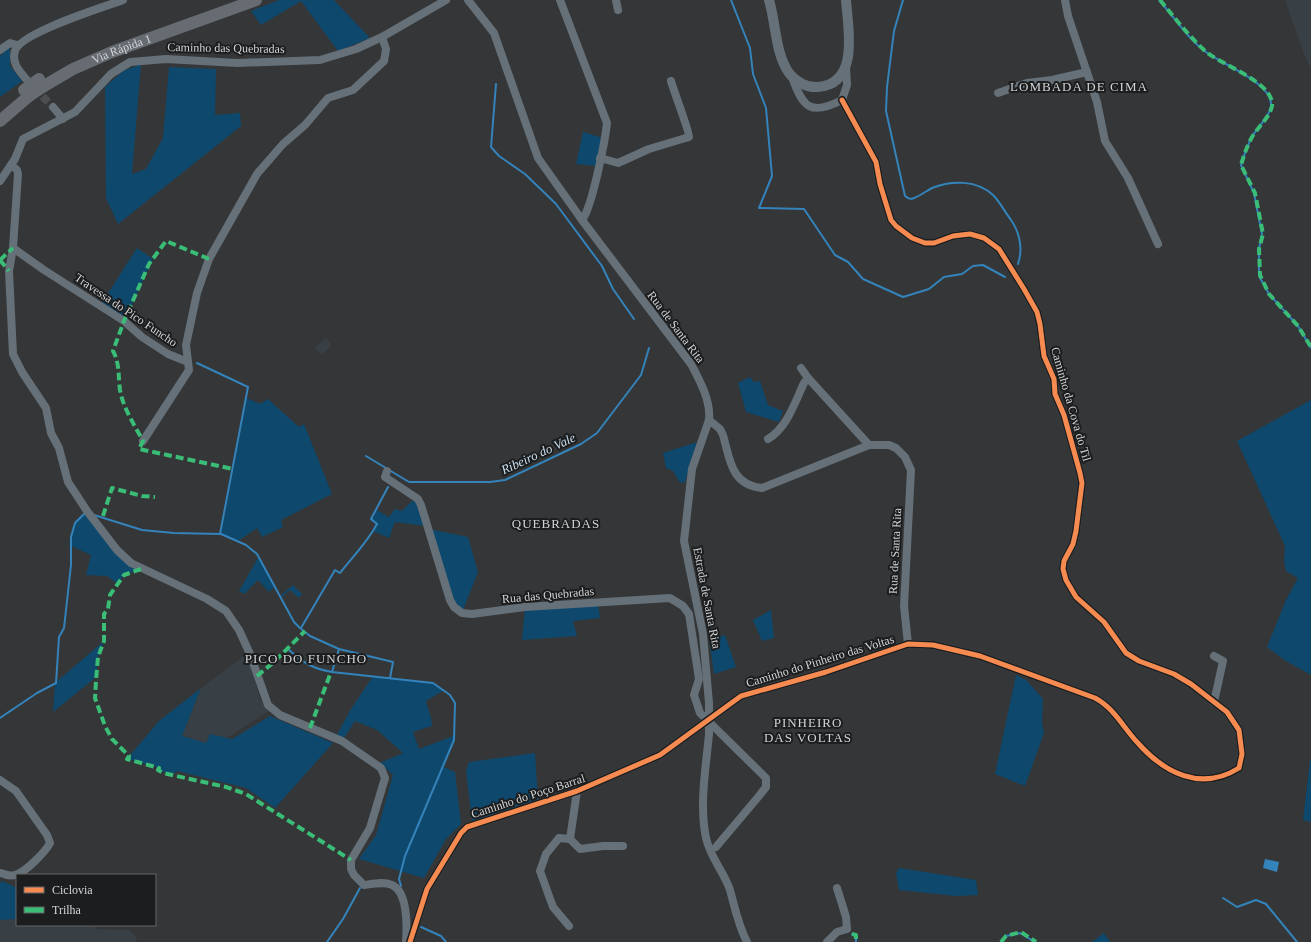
<svg xmlns="http://www.w3.org/2000/svg" width="1311" height="942" font-family="Georgia,serif">
	<rect width="100%" height="100%" fill="#343637"/>
	<g fill="#383f45">
		<path d="M1285 0H1311V68L1304 54Z"/>
		<path d="M326 338 332 345 321 355 315 347Z"/>
		<path d="M248 653 260 699 269 711 227 738 210 734 206 743 182 736 201 688Z"/>
		<path d="M17 919V925H93L97 929 130 930 137 938 136 942H0V920Z"/>
	</g>
	<g fill="#0e496d">
		<path d="M279 0H334L370 38 338 51 301 1 261 25 251 11Z"/>
		<path d="M10 47V66L22 81 0 97V56Z"/>
		<path d="M141 64 132 174 146 169 163 138 169 67 216 69 215 115 240 113 241 126 118 224 106 198 105 87 123 71Z"/>
		<path d="M583 132 603 138 596 166 576 164Z"/>
		<path d="M137 248 153 259 124 321 100 306Z"/>
		<path d="M750 377 754 382 760 381 768 405 783 411 779 422 746 412 738 383Z"/>
		<path d="M247 398 260 404 268 399 299 427 304 424 332 494 281 520 283 527 262 537 257 528 238 541 221 534Z"/>
		<path d="M1311 400V675L1286 661 1267 647 1286 600 1298 578 1286 571 1284 561 1285 546 1237 441Z"/>
		<path d="M697 442 685 482 680 483 673 471 666 468 663 453Z"/>
		<path d="M412 501 416 502 426 526 395 522 389 538 373 531 376 524 371 521 377 510 389 517 395 509 402 511Z"/>
		<path d="M87 511 110 539 141 569 124 575 118 584 107 576 86 575 91 555 69 545 75 522Z"/>
		<path d="M429 529 468 537 478 572 462 613 454 607Z"/>
		<path d="M259 556 275 586 269 592 258 580 244 594 239 591Z"/>
		<path d="M293 585 302 594 299 598 290 590 282 597 281 595Z"/>
		<path d="M598 603 600 618 573 621 577 636 522 640 525 607Z"/>
		<path d="M771 610 774 638 762 641 753 620Z"/>
		<path d="M725 635 736 667 714 674 709 639Z"/>
		<path d="M104 641 98 657 96 677 53 712 55 683Z"/>
		<path d="M1016 675 1026 680 1043 699 1042 723 1044 733 1025 786 995 774Z"/>
		<path d="M373 676 434 683 444 690 426 701 431 718 432 726 413 732 419 749 456 735 444 767 455 772 461 824 446 839 424 878 359 859 376 835 393 775 380 763 403 753 377 730 355 721 342 741 335 738 351 709Z"/>
		<path d="M201 688 182 736 206 743 210 734 232 739 270 716 333 743 275 808 246 788 177 771 172 775 158 770 159 768 127 759 159 721Z"/>
		<path d="M535 753 538 800 472 821 466 771 469 762Z"/>
		<path d="M1310 761H1311V822L1303 820Z"/>
		<path d="M899 868 976 880 978 895 956 896 899 890 896 873Z"/>
		<path d="M2 881 17 888V919L0 920V883Z"/>
		<path d="M1104 933 1110 942H1092Z"/>
	</g>
	<path fill="#3483bb" d="M1265 859 1279 862 1277 872 1263 868Z"/>
	<g fill="none" stroke-linecap="round" stroke-linejoin="round">
		<g stroke="#3483bb" stroke-width="2">
			<path d="M731 0 750 48 753 74 766 108 772 176 759 208 804 209 835 255 848 262 863 279 903 297 929 289 944 277 962 274 973 266 983 265 1005 277"/>
			<path d="M903 0 894 31 887 87 886 111 905 196C908 198 910 200 914 198 920 196 926 191 932 188 952 180 977 180 993 195 1000 202 1005 212 1011 220 1020 233 1023 249 1018 264"/>
			<path d="M1159 0C1174 17 1188 39 1206 52 1221 64 1274 83 1271 106 1270 117 1257 127 1252 137 1247 146 1244 155 1241 165L1254 193 1262 234 1259 249V276L1269 294 1298 326 1311 348"/>
			<path d="M496 84 491 147 499 156 525 174 556 204 602 266 613 289 634 319"/>
			<path d="M197 363 248 387 220 534"/>
			<path d="M366 456 409 482H490L505 480 581 444 597 433 641 375 649 348"/>
			<path d="M94 515 142 530 174 533 221 534 246 545 257 554 294 622 300 628 310 636 339 649 393 662 390 678"/>
			<path d="M301 628 335 570 340 573C353 556 367 543 377 524L371 519 388 487"/>
			<path d="M288 649C302 662 313 669 332 672"/>
			<path d="M339 649 332 672 433 683 450 695 455 703 454 740 405 856 399 879 401 886"/>
			<path d="M0 718 37 693 56 683 59 637 64 628 71 565V537L75 523 84 514"/>
			<path d="M1223 898 1237 907 1256 900 1266 904 1297 942"/>
			<path d="M421 927 441 936 446 942"/>
			<path d="M852 934 856 935V942"/>
			<path d="M327 942 343 919 360 888"/>
			<path d="M1001 942 1006 936 1020 933 1035 942"/>
		</g>
		<path stroke="#4c4e4f" stroke-width="8" stroke-dasharray="8 4" stroke-linecap="butt" d="M34 88 53 107"/>
		<g stroke="#657078" stroke-width="8">
			<path d="M468 0 494 33 538 158 582 220 691 364C700 381 711 401 709 420L692 469 684 541 703 634 709 703"/>
			<path d="M560 0 607 123C605 141 592 208 582 220"/>
			<path d="M616 0 618 10"/>
			<path d="M1065 0 1068 16 1097 102 1105 141 1128 178 1158 244"/>
			<path d="M0 50 10 43 17 45"/>
			<path d="M792 77C803 108 811 116 842 100L847 85 846 67"/>
			<path d="M27 80C20 72 11 63 15 51 19 33 104 7 123 0"/>
			<path d="M998 93 1027 83 1052 80 1087 72"/>
			<path d="M53 107 63 119"/>
			<path d="M600 158 618 163 649 149 689 137C690 133 673 89 671 81"/>
			<path d="M11 165 17 170 18 174 13 248 9 271 13 354 22 372 46 408 51 433 59 448 68 482 87 511 117 550 131 563 207 599 226 611 239 630 250 654 268 705 280 715 342 741 381 768 385 778 370 828 351 860V869L354 875 364 885C372 884 384 881 392 885 408 892 407 927 406 941L407 942"/>
			<path d="M0 181 15 159 23 139 75 112 111 74 130 62 166 59 237 63 320 60 356 49 382 37 446 0"/>
			<path d="M13 248 44 270 124 321 142 337 168 354 188 362"/>
			<path d="M801 368 808 378"/>
			<path d="M709 420 720 429 723 435C730 460 731 485 762 488L869 445H889L896 448 905 457 911 470 904 606 908 644"/>
			<path d="M768 439C787 428 795 402 804 383L808 378 869 445"/>
			<path d="M143 441 189 370 186 345 197 293 209 259 257 174 283 144 305 125 328 98 353 90 384 61 386 49 382 37"/>
			<path d="M387 471 385 477 418 499 421 505 450 600 454 607 462 613 472 614 525 607 670 598 683 606 689 614 699 679 694 695 700 713 766 778V787L759 796 716 847"/>
			<path d="M1214 656 1223 661 1214 702"/>
			<path d="M709 734C706 767 699 805 706 838 710 857 724 872 730 890 735 908 738 925 747 942"/>
			<path d="M0 780 16 791 47 835 50 843C46 851 25 873 15 875 10 877 5 874 0 873"/>
			<path d="M570 839 580 849 603 846H623"/>
			<path d="M569 926 553 907 540 871 546 854 559 838 570 839 577 791"/>
			<path d="M410 942 427 889 461 833 467 827 577 791 660 755 741 696 826 672 908 644 933 645 980 656 1095 698C1114 708 1123 727 1137 742 1164 773 1201 792 1239 768L1242 754 1239 730 1227 712 1191 684 1174 674 1139 661 1126 653 1104 622 1076 597 1066 580 1063 569 1064 561 1073 544 1076 531 1082 483 1080 473 1064 415 1055 394 1054 379 1044 356 1040 324 1037 312 1024 289 999 249 984 238 970 234 953 236 934 243H925L912 238 896 226 891 220 880 184 876 162 842 100"/>
			<path d="M827 942 837 932 847 929 846 917 837 888"/>
		</g>
		<path stroke="#657078" stroke-width="10" d="M769 0C776 23 775 53 789 73 796 82 807 88 818 87 860 84 848 28 846 0"/>
		<g stroke="#666c72" stroke-width="12">
			<path id="s1" d="M44 86 73 69 112 52 256 0"/>
			<path d="M0 121 29 96"/>
		</g>
		<path stroke="#657078" stroke-width="8" d="M709 734V703"/>
		<g stroke="#666c72" stroke-width="12">
			<path d="M24 90 39 79"/>
			<path d="M29 96 44 86"/>
		</g>
		<g stroke="#3abd76" stroke-width="4" stroke-dasharray="8 4" stroke-linecap="butt">
			<path d="M1160 0C1174 17 1188 35 1204 50 1218 64 1275 82 1272 106 1270 117 1258 127 1252 137 1247 146 1244 155 1241 165L1255 193 1263 234 1259 249 1260 275 1269 294 1298 326 1311 347"/>
			<path d="M209 259 166 241 149 264 124 321 113 351C120 364 118 376 120 390 123 408 135 426 143 441L139 449 233 469"/>
			<path d="M0 260 13 248"/>
			<path d="M0 260 9 271"/>
			<path d="M103 516 112 488 142 496 155 497"/>
			<path d="M141 569 124 575 110 595 108 609 104 614V641L98 657 96 681 95 698 105 726 112 739 129 756 127 759 159 768 158 770 163 773 226 787 246 794 351 860"/>
			<path d="M257 676 274 662 305 631"/>
			<path d="M310 728 331 672"/>
			<path d="M852 934 856 935V942"/>
			<path d="M1001 942 1006 936 1021 932 1036 942"/>
		</g>
		<defs>
			<path id="cycleway" d="M410 942 427 889 461 833 467 827 577 791 660 755 741 696 826 672 908 644 933 645 980 656 1095 698C1114 708 1123 727 1137 742 1164 773 1201 792 1239 768L1242 754 1239 730 1227 712 1191 684 1174 674 1139 661 1126 653 1104 622 1076 597 1066 580 1063 569 1064 561 1073 544 1076 531 1082 483 1080 473 1064 415 1055 394 1054 379 1044 356 1040 324 1037 312 1024 289 999 249 984 238 970 234 953 236 934 243H925L912 238 896 226 891 220 880 184 876 162 842 100"/>
		</defs>
		<use href="#cycleway" stroke="#1c1d1e" stroke-width="8"/>
		<use href="#cycleway" stroke="#f68b52" stroke-width="5"/>
	</g>
	<g text-anchor="middle" stroke-width="4" stroke-linejoin="round" paint-order="stroke">
		<g font-size="12" fill="#d2d4d5" stroke="#1c1d1e">
			<text transform="translate(226 48) rotate(1)" y="4">Caminho das Quebradas</text>
			<text dy="4" stroke="none"><textPath href="#s1" startOffset="86">Via Rápida 1</textPath></text>
			<text transform="translate(126 310) rotate(34)" y="4">Travessa do Pico Funcho</text>
			<text transform="translate(676 327) rotate(53)" y="4">Rua de Santa Rita</text>
			<text transform="translate(1071 404) rotate(74)" y="4">Caminho da Cova do Til</text>
			<text transform="translate(895 551) rotate(-87)" y="4">Rua de Santa Rita</text>
			<text transform="translate(548 595) rotate(-5)" y="4">Rua das Quebradas</text>
			<text transform="translate(707 598) rotate(79)" y="4">Estrada de Santa Rita</text>
			<text transform="translate(820 661) rotate(-17)" y="4">Caminho do Pinheiro das Voltas</text>
			<text transform="translate(528 796) rotate(-18)" y="4">Caminho do Poço Barral</text>
		</g>
		<g font-size="13" letter-spacing="1" fill="#d2d4d5" stroke="#1c1d1e">
			<text x="1079" y="91">LOMBADA DE CIMA</text>
			<text x="556" y="528">QUEBRADAS</text>
			<text x="306" y="663">PICO DO FUNCHO</text>
			<text x="808" y="727">PINHEIRO<tspan x="808" dy="15">DAS VOLTAS</tspan></text>
		</g>
		<g font-size="13" font-style="italic" fill="#cbdfef" stroke="#1c1d1e">
			<text transform="translate(538 453) rotate(-25)" y="5">Ribeiro do Vale</text>
		</g>
	</g>
	<rect x="16" y="874" width="140" height="52" fill="#1c1d1e" stroke="#656667"/>
	<rect x="24" y="887" width="20" height="6" fill="#f68b52" stroke="#656667"/>
	<text x="52" y="894" font-size="12" fill="#d2d4d5">Ciclovia</text>
	<rect x="24" y="907" width="20" height="6" fill="#3abd76" stroke="#656667"/>
	<text x="52" y="914" font-size="12" fill="#d2d4d5">Trilha</text>
</svg>
